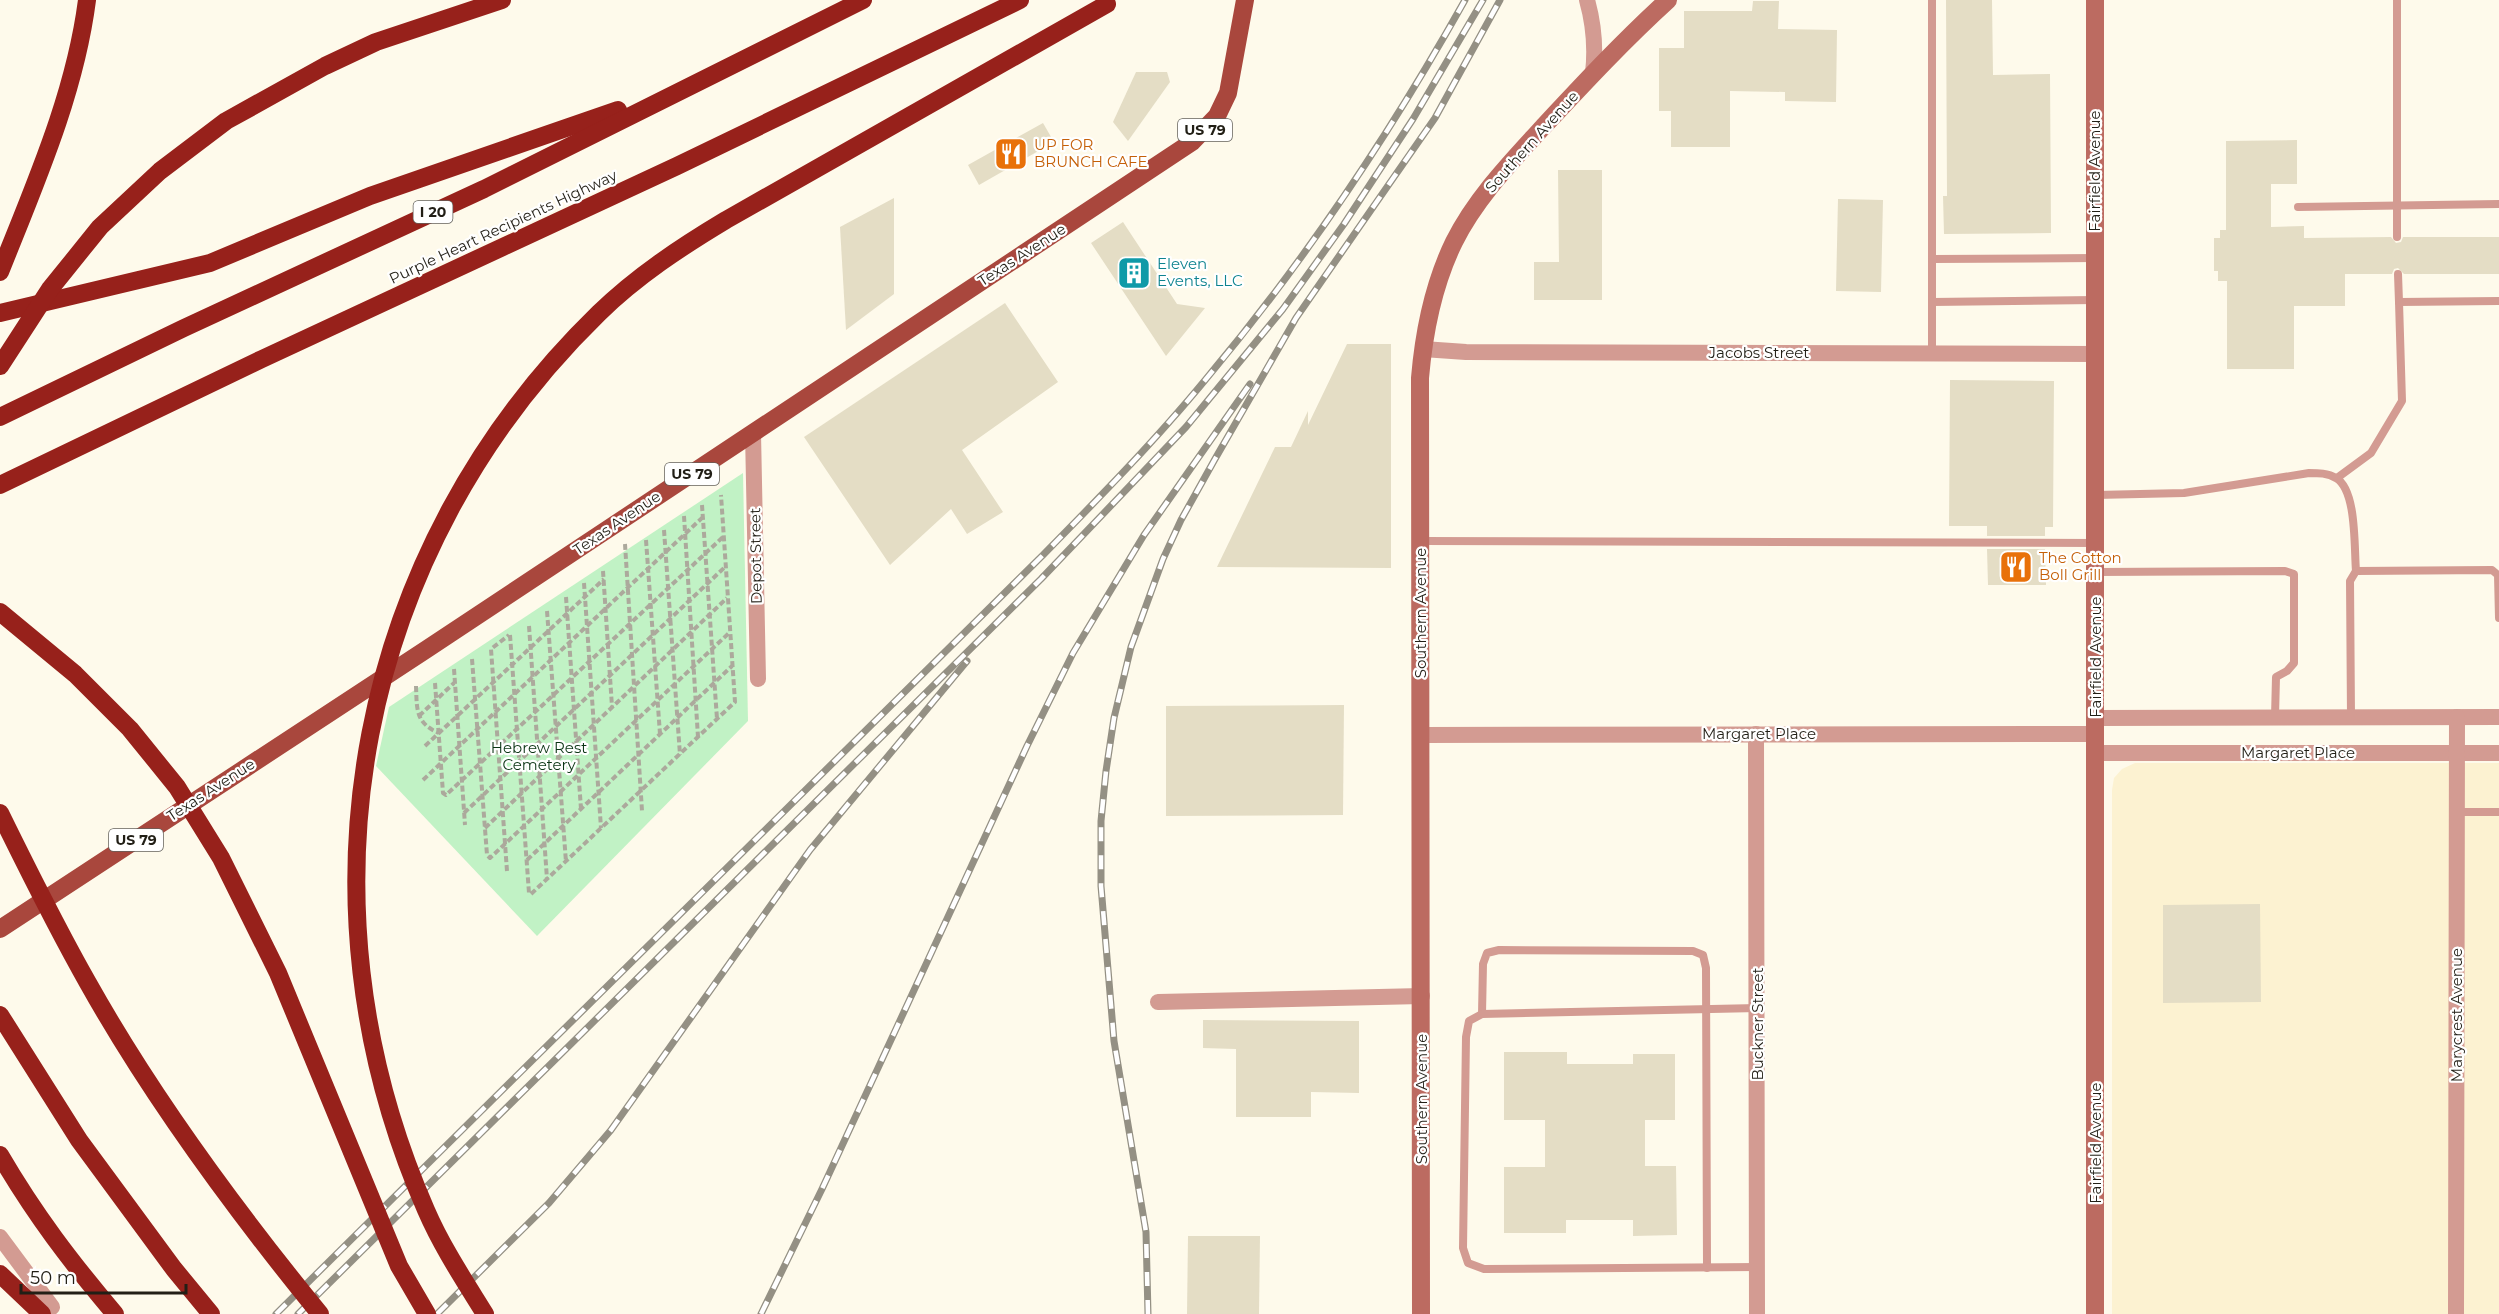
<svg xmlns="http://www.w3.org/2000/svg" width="2499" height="1314" font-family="Montserrat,sans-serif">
	<rect width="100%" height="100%" fill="#fefaeb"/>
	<path fill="#fcf2d1" d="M2135 763H2499V1314H2112V790L2114 778 2122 769Z"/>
	<path fill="#c1f2c5" d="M743 473 748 721 537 936 376 766 389 707Z"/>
	<g fill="#e4ddc5">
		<path d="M1946 0H1992L1993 75 2050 74 2051 233 1944 234 1943 196H1947Z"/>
		<path d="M1753 1H1779L1778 29 1837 30 1836 102 1785 101V92L1730 91V147H1671V111H1659V48H1684V11H1752Z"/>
		<path d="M1136 72H1167L1170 82 1128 141 1113 122Z"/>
		<path d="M1043 123 1054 142 979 185 968 165Z"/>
		<path d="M2297 140V184H2271V227L2304 226V238L2391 237 2396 243 2401 242 2403 237H2499V274H2404L2398 268 2394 269 2392 274H2345V306H2294V369H2227V281H2218V271H2214V238H2220V230H2226V141Z"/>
		<path d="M1558 170H1602V300H1534V262H1559Z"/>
		<path d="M894 198V294L846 330 840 227Z"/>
		<path d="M1838 199 1883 200 1881 292 1836 291Z"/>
		<path d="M1123 222 1177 304 1205 308 1166 356 1091 243Z"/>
		<path d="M1005 303 1058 382 962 450 1003 512 967 534 951 509 890 565 804 437Z"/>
		<path d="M1347 344H1391V568L1217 567 1275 447H1291L1308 411V425Z"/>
		<path d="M1950 380 2054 381 2053 527H2045V536H1987V526H1949Z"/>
		<path d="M1987 549H2045L2046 585H1988Z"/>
		<path d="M1344 705 1343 815 1166 816V706Z"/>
		<path d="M2260 904 2261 1002 2163 1003V905Z"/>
		<path d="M1203 1020 1359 1021V1093L1311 1092V1117H1236V1049L1203 1048Z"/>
		<path d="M1504 1052H1567V1064H1633V1054H1675V1120H1645V1166H1676L1677 1235 1633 1236V1220H1566V1233H1504V1167H1545V1120H1504Z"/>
		<path d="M1188 1236H1260L1259 1314H1187Z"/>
	</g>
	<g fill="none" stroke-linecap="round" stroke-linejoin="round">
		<g stroke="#aca99c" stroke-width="4" stroke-dasharray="6 3" stroke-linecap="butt">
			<path d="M702 505 717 719"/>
			<path d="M684 516 698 737"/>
			<path d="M664 530 680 755"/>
			<path d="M646 540 660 734"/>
			<path d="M625 544 642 811"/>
			<path d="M603 571 612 707"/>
			<path d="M584 583 601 828"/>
			<path d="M566 597 581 809"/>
			<path d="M547 611 566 862"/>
			<path d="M529 626 547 879"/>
			<path d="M510 635 529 893 531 894 735 702 721 495"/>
			<path d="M472 659 487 855 490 858 729 633"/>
			<path d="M454 669 465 825"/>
			<path d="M435 683 443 793 446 795 723 537"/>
			<path d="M416 686C417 709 415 723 439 733"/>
			<path d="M419 716 454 683"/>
			<path d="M425 746 604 579"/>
			<path d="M423 780 703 517"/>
			<path d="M464 813 725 567"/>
			<path d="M485 828 727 598"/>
			<path d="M527 860 732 666"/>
			<path d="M507 871 491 649 509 635"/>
		</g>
		<g stroke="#d39b92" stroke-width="8">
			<path d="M1932 0V353"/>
			<path d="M2298 207 2499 204"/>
			<path d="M2397 237V0"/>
			<path d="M1932 259 2096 258"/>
			<path d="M2398 274 2399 302"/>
			<path d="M1932 302 2096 300"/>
			<path d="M2337 478 2371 453 2402 401 2399 302 2499 301"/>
			<path d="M2096 495 2184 493 2309 473C2318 473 2328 473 2336 478 2357 490 2354 548 2356 571"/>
			<path d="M1421 541 2096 543"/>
			<path d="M2096 572 2285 571 2294 574V663L2287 671 2276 677 2275 717"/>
			<path d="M2351 717 2350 581 2356 571 2492 570 2498 575 2499 618"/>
			<path d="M2457 812H2499"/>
			<path d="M1482 1014 1483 964 1487 953 1499 950 1693 951 1703 955 1706 968 1707 1268"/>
			<path d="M1758 1267 1484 1269 1468 1263 1463 1248 1466 1037 1469 1021 1482 1014 1758 1008"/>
		</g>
		<g stroke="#d39b92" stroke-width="16">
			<path d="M1587 0C1594 25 1596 47 1593 73"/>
			<path d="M1423 349 1466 352 2096 354"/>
			<path d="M753 433 758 679"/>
			<path d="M2097 718 2499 717"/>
			<path d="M1756 734 1757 1314"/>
			<path d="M1422 735 2096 734"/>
			<path d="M2096 753H2499"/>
			<path d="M1158 1002 1422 996"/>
			<path d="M0 1237 52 1307"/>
			<path d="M2456 1314 2457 717"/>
		</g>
		<g stroke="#bc6b61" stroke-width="18">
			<path d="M2095 0V1314"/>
			<path d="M1421 1314 1420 378C1424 331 1433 285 1454 242 1476 198 1511 162 1543 127 1584 83 1624 40 1668 0"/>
		</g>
		<path stroke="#a9473d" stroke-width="18" d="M0 929 427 649 1192 142 1217 116 1228 93 1245 0"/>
		<g stroke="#97211b" stroke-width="18">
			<path d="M0 272C35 184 75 94 87 0"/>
			<path d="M0 313 210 263 370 196 618 110"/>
			<path d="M0 417 184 328 484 189 863 0"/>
			<path d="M0 485 262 359 677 166 1020 0"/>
			<path d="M0 1015 79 1140 174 1269 211 1314"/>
			<path d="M0 1155C35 1215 71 1262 115 1314"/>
			<path d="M0 1274 42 1314"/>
		</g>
		<defs>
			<g id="rail">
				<path d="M276 1314 1042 556C1098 499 1155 441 1206 379 1305 261 1390 134 1465 0"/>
				<path d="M298 1314 1041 579 1186 427 1283 309 1344 224 1413 119 1483 0"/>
				<path d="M437 1314 549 1203 611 1130 810 850 967 661"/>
				<path d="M761 1314 822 1189 1027 746 1073 653 1144 535 1250 384"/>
				<path d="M1148 1314 1146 1232 1114 1041 1101 886V821L1106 771 1114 718 1131 647 1163 559 1181 520 1215 459 1296 318 1435 118 1500 0"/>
			</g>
		</defs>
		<use href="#rail" stroke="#949084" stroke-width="7"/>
		<use href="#rail" stroke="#fff" stroke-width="4.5" stroke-dasharray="14" stroke-linecap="butt"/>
		<g stroke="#97211b" stroke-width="18">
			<path d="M0 366 50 289 100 227 160 171 226 121 325 66 376 42 502 0"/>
			<path d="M0 612 75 674 130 729 177 787 221 858 278 973 399 1266 427 1314"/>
			<path d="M0 813C28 870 56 927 88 983 153 1099 236 1211 320 1314"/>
			<path d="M485 1314C464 1280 442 1247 426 1210 290 900 356 549 599 313 637 276 681 247 726 220L1107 4"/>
		</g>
	</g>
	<defs>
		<symbol id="restaurant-square" viewBox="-11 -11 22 22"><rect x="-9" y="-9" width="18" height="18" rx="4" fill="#e8710a" stroke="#fff"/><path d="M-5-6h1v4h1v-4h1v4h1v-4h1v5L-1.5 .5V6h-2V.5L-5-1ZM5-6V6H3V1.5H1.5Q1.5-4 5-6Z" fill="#fff"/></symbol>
		<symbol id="building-square" viewBox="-11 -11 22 22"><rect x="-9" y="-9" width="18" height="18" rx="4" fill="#0f9aa8" stroke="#fff"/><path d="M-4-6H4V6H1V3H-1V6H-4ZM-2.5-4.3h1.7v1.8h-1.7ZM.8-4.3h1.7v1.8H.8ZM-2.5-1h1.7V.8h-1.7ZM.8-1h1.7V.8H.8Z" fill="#fff"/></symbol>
	</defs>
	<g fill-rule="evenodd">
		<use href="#restaurant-square" x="992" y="135" width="38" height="38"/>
		<use href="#building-square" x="1115" y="254" width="38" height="38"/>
		<use href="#restaurant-square" x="1997" y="548" width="38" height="38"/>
	</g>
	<g text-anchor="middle" stroke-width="4.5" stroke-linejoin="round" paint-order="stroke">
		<g fill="#fff" stroke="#64625c" stroke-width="1.5">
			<rect x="1178" y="119" width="54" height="22" rx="4.5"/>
			<rect x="413.5" y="201" width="39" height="22" rx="4.5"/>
			<rect x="665" y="463" width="54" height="22" rx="4.5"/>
			<rect x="109" y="829" width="54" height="22" rx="4.5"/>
		</g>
		<g font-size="14" font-weight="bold" fill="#221f16">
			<text x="1205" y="135">US 79</text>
			<text x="433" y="217">I 20</text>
			<text x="692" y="479">US 79</text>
			<text x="136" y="845">US 79</text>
		</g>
		<g font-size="15" fill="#221f16" stroke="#fff">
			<text transform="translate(1532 142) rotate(-48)" y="5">Southern Avenue</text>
			<text transform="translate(2095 171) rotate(-90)" y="5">Fairfield Avenue</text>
			<text transform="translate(503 227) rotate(-25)" y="5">Purple Heart Recipients Highway</text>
			<text transform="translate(1022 255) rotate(-33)" y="5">Texas Avenue</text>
			<text x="1759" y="358">Jacobs Street</text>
			<text transform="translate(617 523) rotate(-34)" y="5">Texas Avenue</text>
			<text transform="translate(756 556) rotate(-91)" y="5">Depot Street</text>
			<text transform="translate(1421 613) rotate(-90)" y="5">Southern Avenue</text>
			<text transform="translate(2096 657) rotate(-90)" y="5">Fairfield Avenue</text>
			<text x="1759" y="739">Margaret Place</text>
			<text x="2298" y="758">Margaret Place</text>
			<text transform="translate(211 790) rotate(-33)" y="5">Texas Avenue</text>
			<text transform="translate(2457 1015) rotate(-90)" y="5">Marycrest Avenue</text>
			<text transform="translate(1758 1024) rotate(-90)" y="5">Buckner Street</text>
			<text transform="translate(1422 1099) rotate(-90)" y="5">Southern Avenue</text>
			<text transform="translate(2096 1143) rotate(-90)" y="5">Fairfield Avenue</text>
		</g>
		<g font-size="15" fill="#c56008" stroke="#fff" text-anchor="start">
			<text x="1034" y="150">UP FOR<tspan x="1034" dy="17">BRUNCH CAFE</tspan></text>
			<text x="2039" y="563">The Cotton<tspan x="2039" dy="17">Boll Grill</tspan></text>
		</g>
		<g font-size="15" fill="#0d838f" stroke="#fff" text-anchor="start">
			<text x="1157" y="269">Eleven<tspan x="1157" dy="17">Events, LLC</tspan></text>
		</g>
		<g font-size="15" fill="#0b3514" stroke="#fff">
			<text x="539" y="753">Hebrew Rest<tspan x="539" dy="17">Cemetery</tspan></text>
		</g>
	</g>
	<path d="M21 1284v9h165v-9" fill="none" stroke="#221f16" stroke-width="3"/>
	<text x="30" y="1284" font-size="18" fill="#221f16" stroke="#ffffff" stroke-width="4.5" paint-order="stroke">50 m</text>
</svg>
